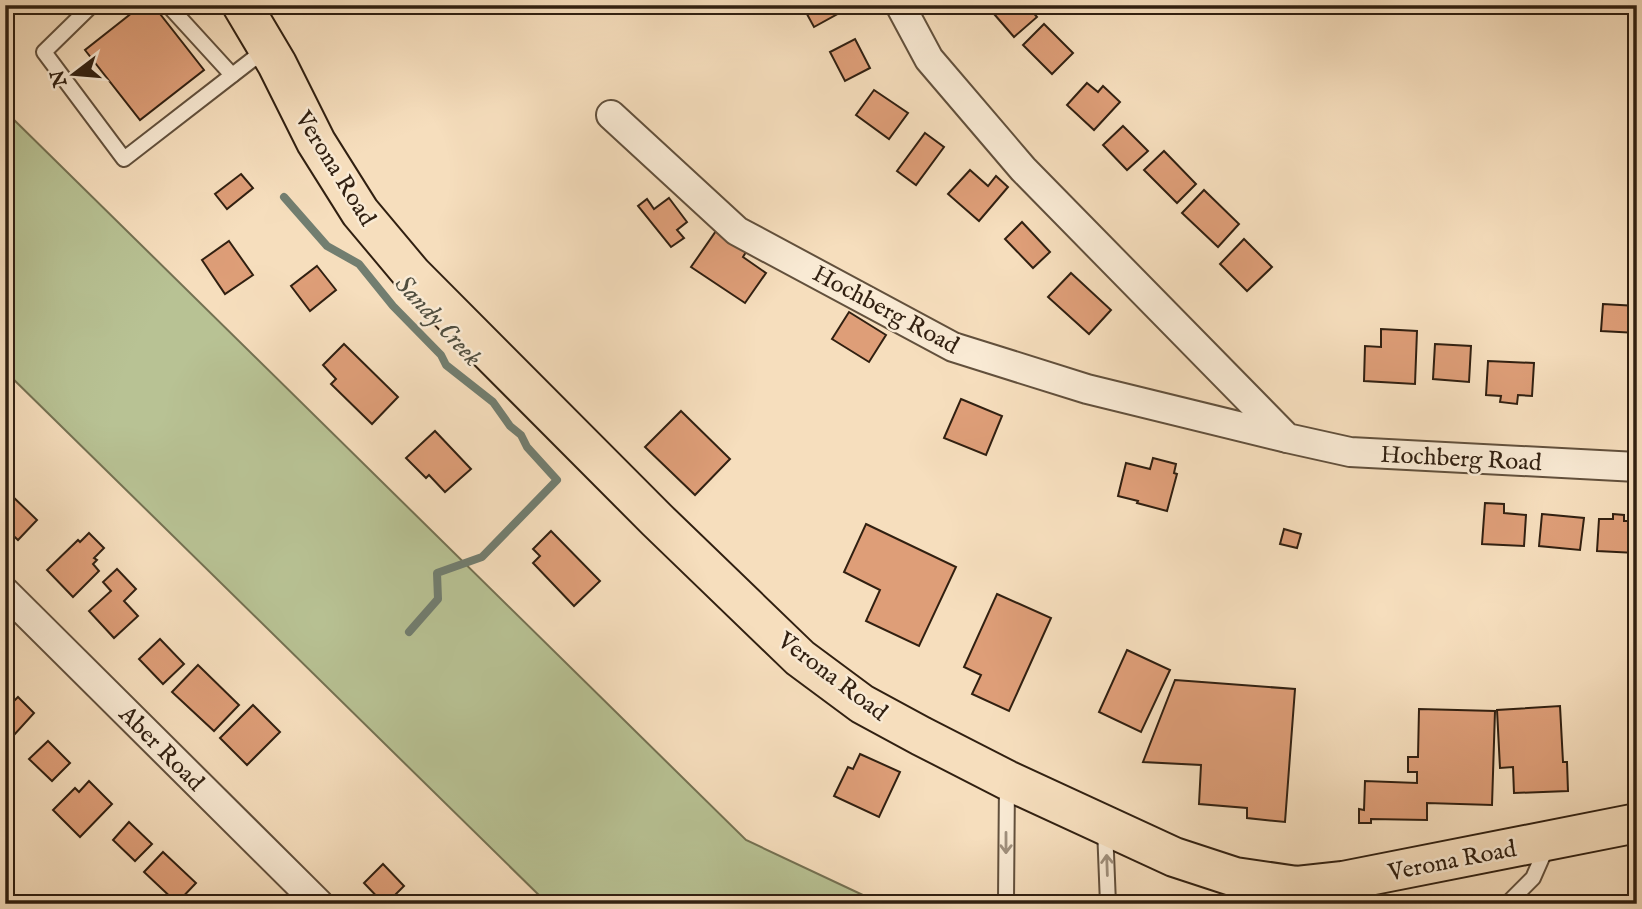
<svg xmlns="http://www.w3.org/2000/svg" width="1642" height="909" font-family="'IM FELL English',serif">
	<rect width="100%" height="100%" fill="#f6debd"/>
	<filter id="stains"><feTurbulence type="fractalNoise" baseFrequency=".00286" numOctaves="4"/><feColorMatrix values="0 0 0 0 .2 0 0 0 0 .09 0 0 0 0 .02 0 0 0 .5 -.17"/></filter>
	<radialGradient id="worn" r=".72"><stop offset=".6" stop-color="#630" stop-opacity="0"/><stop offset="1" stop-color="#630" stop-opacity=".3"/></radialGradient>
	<path fill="#b8c294" stroke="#747152" stroke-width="2" d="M5 111 746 840 882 904H548L5 371Z"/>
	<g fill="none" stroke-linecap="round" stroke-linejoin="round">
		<path stroke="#727e70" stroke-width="8" d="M284 197 327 246 359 264 393 306 441 355 446 365 493 402 510 426 521 435 527 447 557 480 482 557 437 573 438 599 409 632"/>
	</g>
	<g fill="#de9e78" stroke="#312011" stroke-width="2">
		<path d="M5 5H20L5 23Z"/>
		<path d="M142 5H153L204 70 140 120 85 50Z"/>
		<path d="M802 5H837L841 12 814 27Z"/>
		<path d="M989 5H1027L1037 17 1014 37 988 7Z"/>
		<path d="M1044 24 1073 53 1052 74 1023 45Z"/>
		<path d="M855 39 870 68 845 81 830 52Z"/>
		<path d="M1087 83 1098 92 1103 86 1120 102 1094 130 1067 105Z"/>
		<path d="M874 90 908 113 889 139 856 115Z"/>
		<path d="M1123 126 1148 151 1127 170 1103 145Z"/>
		<path d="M925 133 944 147 916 185 897 171Z"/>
		<path d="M1164 151 1196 184 1177 203 1144 170Z"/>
		<path d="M970 170 988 186 996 176 1008 187 979 221 948 194Z"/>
		<path d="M241 174 253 188 227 209 215 194Z"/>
		<path d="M1204 190 1239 224 1218 247 1182 213Z"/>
		<path d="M669 198 687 222 677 230 684 238 671 247 638 206 647 199 654 209Z"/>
		<path d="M1022 222 1050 252 1033 268 1005 239Z"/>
		<path d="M716 231 746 252 743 257 766 273 745 303 691 267Z"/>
		<path d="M1244 239 1272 267 1247 291 1220 264Z"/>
		<path d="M229 241 253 275 225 294 202 260Z"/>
		<path d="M317 266 336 290 310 311 291 286Z"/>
		<path d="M1071 273 1111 310 1089 334 1048 297Z"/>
		<path d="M1603 304 1637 306V333L1601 331Z"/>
		<path d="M849 312 886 335 869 362 832 339Z"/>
		<path d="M1381 329 1417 331 1415 384 1364 381 1365 346 1381 347Z"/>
		<path d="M344 344 398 397 372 424 331 384 336 379 323 365Z"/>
		<path d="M1435 344 1471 346 1469 382 1433 379Z"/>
		<path d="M1488 361 1534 363 1532 396 1518 395 1517 404 1500 402 1501 396 1486 395Z"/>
		<path d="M961 399 1002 416 986 455 944 438Z"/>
		<path d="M681 411 730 459 695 495 645 447Z"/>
		<path d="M435 431 471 469 445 492 429 475 426 478 406 458Z"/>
		<path d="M1153 458 1176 464 1174 473 1177 474 1167 511 1137 503 1138 501 1118 496 1126 463 1150 469Z"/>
		<path d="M8 492 37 520 18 540 5 528V495Z"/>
		<path d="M1485 503 1504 504V513L1526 515 1524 546 1482 544Z"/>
		<path d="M1542 514 1584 518 1580 550 1539 546Z"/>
		<path d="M1613 514 1624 515V521H1637L1636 553 1597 551 1599 519H1613Z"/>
		<path d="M866 524 956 567 919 646 866 621 880 590 844 572Z"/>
		<path d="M1284 529 1301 534 1297 548 1280 544Z"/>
		<path d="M551 531 600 581 574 606 533 563 540 556 533 549Z"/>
		<path d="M89 533 104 548 94 558 97 560 93 564 99 571 73 597 47 570 78 540 80 542Z"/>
		<path d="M117 569 136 589 124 601 138 616 114 638 89 611 111 591 103 582Z"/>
		<path d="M997 594 1051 618 1009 711 972 694 981 675 964 667Z"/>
		<path d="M160 639 184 664 163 684 139 659Z"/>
		<path d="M1127 650 1170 670 1141 732 1099 712Z"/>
		<path d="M198 665 239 705 214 731 172 692Z"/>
		<path d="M1175 680 1295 689 1285 822 1247 818V808L1199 804 1201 765 1143 762Z"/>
		<path d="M18 697 34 713 5 745V699L11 704Z"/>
		<path d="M253 705 280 732 247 765 220 738Z"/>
		<path d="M1560 706 1563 762H1567L1568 791 1514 793 1513 767 1500 768 1497 710Z"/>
		<path d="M1419 709 1495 711 1492 805 1427 803V820L1371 819V823H1359V809L1364 810 1365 781 1417 783V772H1408V757H1418Z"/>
		<path d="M48 741 70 763 52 781 29 759Z"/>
		<path d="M860 754 900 772 879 817 834 796 848 767 853 769Z"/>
		<path d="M89 781 112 804 80 837 53 810 75 788 79 792Z"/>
		<path d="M129 822 152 844 135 861 113 840Z"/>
		<path d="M163 852 196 883 177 903 144 872Z"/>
		<path d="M383 864 404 886 386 904H384L364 883Z"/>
	</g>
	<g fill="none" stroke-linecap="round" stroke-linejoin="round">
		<defs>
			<g id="lane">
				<path d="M92 5 44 52 124 159 266 49"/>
				<path d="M168 5 232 75"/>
				<path d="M1007 782 1006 899 1009 904"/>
				<path d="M1105 828 1108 904"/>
				<path d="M1507 904 1533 878 1544 853 1543 845"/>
			</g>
			<g id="street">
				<path d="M900 5 929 59 1023 169 1287 438 1350 452 1637 467"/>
				<path d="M611 115 737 231 953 347 1087 389 1287 438"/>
				<path d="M5 592 319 904"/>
			</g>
			<path id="primary" d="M242 5 277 64 316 142 360 212 412 274 657 520 800 658 862 704 921 736 1007 780 1174 857 1235 877 1297 886 1343 881 1637 823"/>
		</defs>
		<use href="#lane" stroke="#62503c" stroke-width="18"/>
		<use href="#street" stroke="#62503c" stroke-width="32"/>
		<use href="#primary" stroke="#312011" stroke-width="42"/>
		<use href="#lane" stroke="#f9ead4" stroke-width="14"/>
		<use href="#street" stroke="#f9ead4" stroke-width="28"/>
		<use href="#primary" stroke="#f6debd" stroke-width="38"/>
	</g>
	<defs><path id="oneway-shaft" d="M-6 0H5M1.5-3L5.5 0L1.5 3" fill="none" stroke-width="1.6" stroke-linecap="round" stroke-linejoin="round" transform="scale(1.75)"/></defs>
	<g stroke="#9f8f7c">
		<use href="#oneway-shaft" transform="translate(1006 843) rotate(90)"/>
		<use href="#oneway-shaft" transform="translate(1107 865) rotate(-92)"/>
	</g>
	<g text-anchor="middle" stroke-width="5" stroke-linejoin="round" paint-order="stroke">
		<g font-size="24" fill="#312011" stroke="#f9ead4">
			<text transform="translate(336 168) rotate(58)" y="8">Verona Road</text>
			<text transform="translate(886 309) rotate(28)" y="8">Hochberg Road</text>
			<text transform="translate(1461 458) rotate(3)" y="8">Hochberg Road</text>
			<text transform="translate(833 676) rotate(37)" y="8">Verona Road</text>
			<text transform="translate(162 748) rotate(45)" y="8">Aber Road</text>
			<text transform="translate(1452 860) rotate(-11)" y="8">Verona Road</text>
		</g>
		<g font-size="26" font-style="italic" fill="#514f40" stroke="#f9ead4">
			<text transform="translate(439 320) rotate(47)" y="9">Sandy Creek</text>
		</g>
	</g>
	<rect width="1642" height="909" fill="none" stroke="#f6debd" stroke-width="28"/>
	<rect x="7" y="7" width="1628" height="895" fill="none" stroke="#312011" stroke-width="3.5"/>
	<rect x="14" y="14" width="1614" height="881" fill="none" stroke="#312011" stroke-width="2"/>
	<g transform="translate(74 74) rotate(254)" stroke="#f9ead4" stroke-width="5" paint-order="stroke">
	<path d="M0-5L12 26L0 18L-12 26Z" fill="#312011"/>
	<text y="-10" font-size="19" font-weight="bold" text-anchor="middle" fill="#312011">N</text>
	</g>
	<rect width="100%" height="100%" filter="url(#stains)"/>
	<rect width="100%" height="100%" fill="url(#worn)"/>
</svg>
